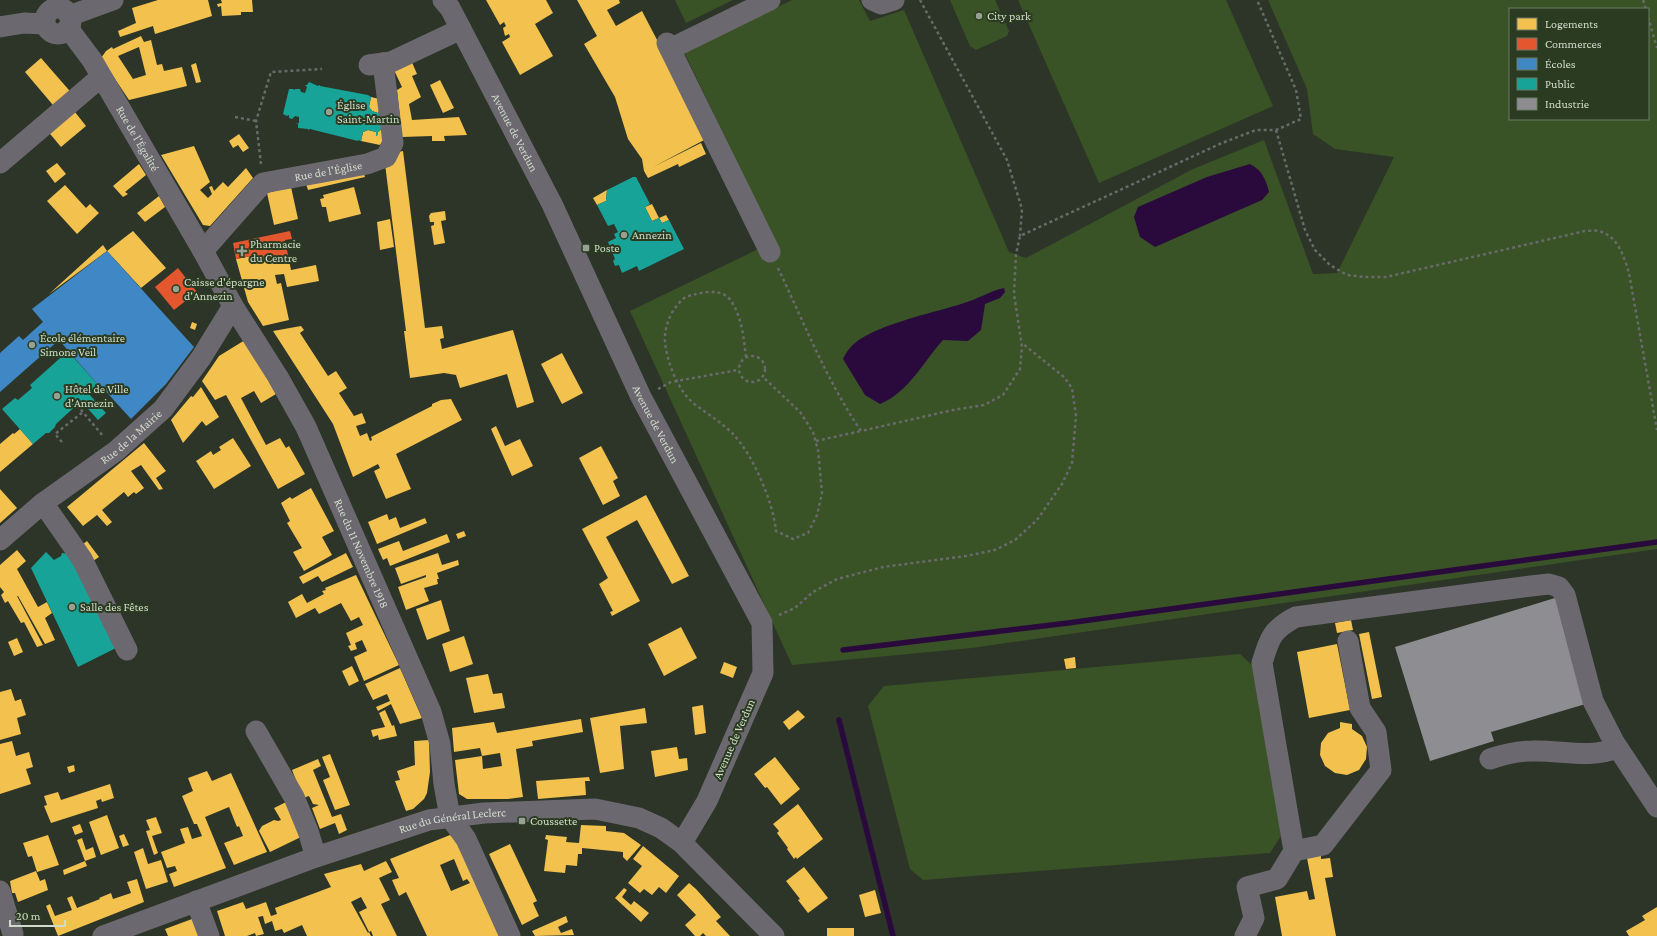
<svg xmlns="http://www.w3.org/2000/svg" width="1657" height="936" font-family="'Crimson Pro',serif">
	<rect width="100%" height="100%" fill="#2c3527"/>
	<g fill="#395226" fill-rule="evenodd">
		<path d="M675 0H733L686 23Z"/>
		<path d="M792 0H859L870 21 904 10 1009 252 1026 258 1193 169 1264 140 1313 274 1337 273 1394 157 1335 149 1313 134 1307 89 1268 0H1657V549L972 648 792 665 630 311 775 241 684 52ZM1510 9H1648V119H1510Z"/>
		<path d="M950 0H995L1009 31 1007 36 976 50 970 46Z"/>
		<path d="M1018 0H1226L1273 106 1099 183Z"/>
		<path d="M1240 654 1254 667 1281 836 1270 853 923 880 910 869 868 706 884 686Z"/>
	</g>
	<g fill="#2a093d">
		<path d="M1250 164C1262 170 1266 180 1269 192L1262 200 1155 247 1140 237 1134 217 1138 207 1207 177Z"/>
		<path d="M1004 288 1005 292 1000 298 985 304 981 330 968 341 943 340C923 362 909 392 880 404L865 395 843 359C845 355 847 351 850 348 869 325 935 313 964 303 978 299 990 291 1004 288Z"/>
	</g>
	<g fill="#f2c14e" fill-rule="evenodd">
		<path d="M158 0H208L212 16 155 34 153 26 120 37 118 31 136 23 132 8Z"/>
		<path d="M221 0H252L253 12H241V15L222 16 221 6 218 7 217 4 222 3Z"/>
		<path d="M486 0H546L553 13 535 24 553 56 520 75 502 42 510 37 509 34 505 36 503 28 506 26 504 22 500 25Z"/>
		<path d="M577 0H619L620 3 607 10 616 26 642 11 708 138 653 167 701 143 706 154 679 167 678 164 648 178 644 171 642 159 628 139 615 97 584 44 597 36Z"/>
		<path d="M141 36 144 42 151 40 157 65 162 64 164 71 182 67 187 86 129 100 101 58 106 51 112 47 113 49ZM139 47 146 75 133 79 118 56Z"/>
		<path d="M41 58 75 97 58 111 25 72Z"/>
		<path d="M411 60 417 74 412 76 421 97 409 104 412 120 459 117 467 135 444 136 445 141H432V136L402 137 397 90 402 87 393 68Z"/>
		<path d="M196 63 201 82 196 83 191 65Z"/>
		<path d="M440 80 454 108 443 113 430 85Z"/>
		<path d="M371 97 384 100 378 113 372 111 369 107Z"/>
		<path d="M71 107 86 126 61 147 46 129Z"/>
		<path d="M383 128 384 139 380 145 361 141 363 132 368 130 376 132V136H377L378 132Z"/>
		<path d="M239 134 249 148 243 152 238 145 233 148 229 141Z"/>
		<path d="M194 146 210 182 200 190 208 198 212 194 209 187 212 186 214 191 223 182 228 187 246 168 253 178 210 226 203 225 161 155Z"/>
		<path d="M403 151 425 328 442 326 444 338 440 339 442 349 513 330 534 402 517 408 507 374 460 388 456 375 444 373 410 378 404 331H406L385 164 398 152Z"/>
		<path d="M57 163 66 174 55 183 46 171Z"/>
		<path d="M139 164 146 175 125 192 128 194 123 197 113 186Z"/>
		<path d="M363 170 365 177 308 190 306 184Z"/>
		<path d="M65 185 86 208 90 204 99 213 77 234 47 201Z"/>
		<path d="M291 187 298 219 274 225 267 193Z"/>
		<path d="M354 187 361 214 329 222 326 207H322L320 199 324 198 323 195Z"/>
		<path d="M607 190 606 201 597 205 593 198Z"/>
		<path d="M159 196 165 207 145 222 137 213Z"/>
		<path d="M652 204 659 218 652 221 645 207Z"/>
		<path d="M445 211 446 220 441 221 445 243 434 245 431 226 434 225V222H430L429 216 431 213Z"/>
		<path d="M666 215 669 220 662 223 659 218Z"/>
		<path d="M390 219 394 247 380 250 377 222Z"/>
		<path d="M133 231 166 268 141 288 107 251 49 294 103 245 107 251Z"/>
		<path d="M257 255 259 261 288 255 291 270 316 265 319 281 287 287 284 274 275 275 277 284 281 283 289 320 263 326 248 302 236 259Z"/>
		<path d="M192 322 197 324 195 330 190 328Z"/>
		<path d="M301 326 304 330 300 333 328 376 336 371 347 388 339 393 354 416 362 413 366 423 356 426 360 436 367 433 370 441 372 440 371 437 432 406V404L441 400 451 399 462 420 396 454 411 489 386 499 374 471 380 468 378 464 353 477 333 424 273 331Z"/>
		<path d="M245 340 276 394 261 403 254 391 241 398 266 445 280 438 286 448 289 446 305 474 278 489 226 395 215 400 202 381 219 356Z"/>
		<path d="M562 353 583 393 562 404 541 364Z"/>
		<path d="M201 387 219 417 206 426 202 421 183 443 171 420 191 396 193 397Z"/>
		<path d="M496 426 505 446 520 439 533 466 512 476 491 429Z"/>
		<path d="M20 429 33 444 0 472V444L13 433 14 434Z"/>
		<path d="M233 438 251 466 214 489 196 461 211 451 213 455 221 450 219 447Z"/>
		<path d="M144 443 166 471 156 478 163 489 159 490 141 465 131 471 144 488 136 494 134 492 128 497 124 492 102 510 112 522 107 526 97 515 83 526 67 507Z"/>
		<path d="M601 446 618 478 613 481 620 496 603 505 579 458Z"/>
		<path d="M311 488 334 531 322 537 332 555 304 571 293 552 302 548 287 523 290 521 281 503 290 497 292 499Z"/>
		<path d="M0 489 17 508 0 523Z"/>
		<path d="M646 495 689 576 672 584 637 520 606 537 640 601 612 616 610 612 613 611 599 584 608 578 582 529Z"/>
		<path d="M387 514 389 520 396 517 400 528 425 518 427 523 377 544 368 522Z"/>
		<path d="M464 531 466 536 458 539 456 534Z"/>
		<path d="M447 534 450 542 390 566 387 558 383 560 378 549 399 541 403 551Z"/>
		<path d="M87 541 99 557 90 563 78 548Z"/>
		<path d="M17 550 26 561 17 569 38 607 47 602 52 613 45 618 55 640 45 644 18 596H17L43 645 37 647 24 622 21 623 8 601 5 603 1 595 4 592 0 587V565Z"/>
		<path d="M346 553 353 567 322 582 318 576 303 584 299 577Z"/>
		<path d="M438 553 442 565 458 560 459 565 437 573 439 579H437L438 584 424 588 429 601 406 610 398 587 426 577V575L401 584 395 568Z"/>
		<path d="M356 575 399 665 364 681 354 657 367 651 362 640 355 643 357 649 351 651 348 646 351 645 346 633 363 625 359 617 351 621 341 603 319 614 315 608 296 618 288 602 302 594 307 603 324 594 322 591 326 590 325 588Z"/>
		<path d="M441 600 450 631 427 640 416 609Z"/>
		<path d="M1351 620 1353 630 1337 633 1335 623Z"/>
		<path d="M681 627 697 658 664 676 648 644Z"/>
		<path d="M1369 632 1382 697 1372 699 1359 634Z"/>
		<path d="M464 636 473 664 450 672 442 644Z"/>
		<path d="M17 638 23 652 14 656 8 642Z"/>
		<path d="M1337 644 1350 710 1309 718 1297 652Z"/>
		<path d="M1075 657 1076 668 1066 669 1064 659Z"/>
		<path d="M724 662 737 667 733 678 720 673Z"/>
		<path d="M352 666 359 681 349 686 342 671Z"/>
		<path d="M400 668 422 718 400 724 391 704 378 711 376 707 390 701 387 694 373 700 365 684Z"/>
		<path d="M488 674 493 694 502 693 505 708 474 713 466 678Z"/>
		<path d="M11 689 15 701 21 699 26 715 17 718 21 734 0 740V692Z"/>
		<path d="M703 705 706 733 695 735 692 707Z"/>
		<path d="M645 708 647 723 620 726 624 769 600 773 590 718Z"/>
		<path d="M385 710 392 726 394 725 397 736 379 740 378 735 373 737 371 730 385 727 379 713Z"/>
		<path d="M798 710 805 717 789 730 783 722Z"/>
		<path d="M581 719 583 732 532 741 533 746 516 749 523 797 507 799H467L459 794 455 760 482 756 483 769 502 766 500 753 482 756 480 748 454 752 452 728 494 722 497 733Z"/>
		<path d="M1340 722 1352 724V729L1362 736 1367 747 1366 759 1359 770 1347 775 1335 773 1325 766 1320 755 1321 743 1328 733 1340 728Z"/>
		<path d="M429 740 430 772 427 793 424 799 413 809 406 811 395 781 400 780 397 771 415 765 414 741Z"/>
		<path d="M12 741 16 756 29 752 33 767 26 769 31 784 0 794V744Z"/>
		<path d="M677 747 679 759 687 758 688 770 655 777 651 751Z"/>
		<path d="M330 754 350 805 335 810 323 780 330 777 322 757Z"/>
		<path d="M775 757 800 789 781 805 767 787 765 788 754 774Z"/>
		<path d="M318 759 321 766 313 770 332 817 341 814 347 830 339 834 335 823 320 829 312 808 319 805 313 804 309 796 303 798 292 770Z"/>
		<path d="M74 765 75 771 69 773 67 767Z"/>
		<path d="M207 771 212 781 231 773 267 852 234 865 224 843 243 836 239 826 237 827 229 807 205 817 226 868 174 887 169 874 177 871 175 866 167 868 161 852 185 843 180 829 188 827 192 839 202 836 197 824H194L182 796 193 791 188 778Z"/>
		<path d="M589 777 590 781H585L586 795 538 799 536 781Z"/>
		<path d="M110 784 114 798 102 802 101 799 96 801 98 808 51 823 44 806 47 805 44 796 58 792 61 800Z"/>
		<path d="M286 802 303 836 270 852 259 831 262 826 274 820 278 821 281 820 274 808Z"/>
		<path d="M798 804 823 839 797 859 796 857 794 859 787 849 788 848 777 833 779 831 773 824Z"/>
		<path d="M107 815 119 848 101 855 89 822Z"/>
		<path d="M156 817 162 833 152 836 158 853 154 855 146 831 150 830 146 820Z"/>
		<path d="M80 824 83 832 75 835 72 827Z"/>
		<path d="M581 825 606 826V831L624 833 641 845 627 861 623 857V852L582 848V854H578L577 866 566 865 565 873 544 871 548 840 545 839 546 835 567 837 566 842 579 843Z"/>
		<path d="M124 834 129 845 123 847 119 836Z"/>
		<path d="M48 835 59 865 37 872 32 856 28 857 23 843Z"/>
		<path d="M450 835 455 837 499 936H427L406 892 399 896 392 880 399 878 390 859ZM454 859 463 881 467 879 470 883 451 891 440 865Z"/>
		<path d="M82 838 86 850 93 847 96 857 85 861 77 840Z"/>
		<path d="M510 844 537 901 533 903 539 916 522 925 489 854Z"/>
		<path d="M643 846 679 876 666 893 659 887 652 895 644 889 640 893 628 883 642 866 633 859Z"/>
		<path d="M143 848 148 864 161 860 168 882 146 889 134 852Z"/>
		<path d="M1321 855V859L1330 858 1333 877 1325 878 1336 936H1282L1275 897 1307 891 1309 900 1315 899 1307 858Z"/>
		<path d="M85 861 87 866 64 875 63 870Z"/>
		<path d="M386 861 392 872 379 878 390 900 381 904 397 936H373L371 931 369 932 359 912 367 908 361 897 351 902 368 933 369 932 371 936H307L302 925 284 933 282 929 275 931 272 921 265 924 263 916 258 917 264 934 256 936 255 933 247 936H225L217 911 243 902 246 909 266 902 271 916 277 914 275 908 331 887 324 874 361 864 364 871Z"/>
		<path d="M804 867 828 898 808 913 798 900 800 899 786 881Z"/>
		<path d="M36 871 40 881 45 879 48 890 18 902 15 893H12L10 881Z"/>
		<path d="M137 879 144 902 58 936 46 906 50 904 55 916 72 910 67 898 72 896 77 908 100 899 99 898 111 893 113 899 131 893 127 882Z"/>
		<path d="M689 883 696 889 721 917 716 921 730 936H706L703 933 700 936H695L685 925 696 915 677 895Z"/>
		<path d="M624 888 627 890 622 897 631 905 634 901 649 913 641 922 615 898Z"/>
		<path d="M875 890 881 913 865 917 859 895Z"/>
		<path d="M1657 907V936H1629L1626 931 1645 920 1642 916Z"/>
		<path d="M566 916 568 922 558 927 561 933 572 929 574 935 535 936 532 931Z"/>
		<path d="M192 919 199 936H168L165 929Z"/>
		<rect x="827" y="928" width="27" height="8"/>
	</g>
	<g fill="#e4572e">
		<path d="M290 231 292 239 285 240 288 255 259 261 257 255 236 259 233 243Z"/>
		<path d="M178 268 197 292 174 310 155 287Z"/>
	</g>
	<path fill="#3f88c5" d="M107 251 194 347 166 384 131 419 100 385 99 386 59 340 0 392V353L19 336 23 340 43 322 32 309Z"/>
	<g fill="#17a398">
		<path d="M309 82 318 86 320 85V86L368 95 371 97 369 107 372 111 378 113 380 110 383 128 378 132 377 136H376V132L368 130 363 132 361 141 358 140V141L310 129 308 130V129L298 128V124H296L299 123V117L295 116 292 119 289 118V115L287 116 283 114 289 89H293L295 90V89H300L301 92 305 93 307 87 305 85H307Z"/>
		<path d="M633 177H636L650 204 645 207 652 221 659 218 662 223 669 220 684 249 639 271 637 266 622 273 619 265 615 266 613 261 615 259 608 242 616 238 614 234 618 232 614 224 608 226 597 205 606 201 607 190Z"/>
		<path d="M68 351 99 386 89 394 106 413 98 420 81 401 56 424 55 427 49 433H46L33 444 2 409 15 398 18 400 32 388 30 385Z"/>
		<path d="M46 552 54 560 61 556 62 553 71 554 116 648 78 667 31 568Z"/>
	</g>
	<path fill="#8d8d92" d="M1558 597 1589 703 1491 732 1494 741 1430 761 1395 647Z"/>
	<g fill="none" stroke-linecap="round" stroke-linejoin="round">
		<g stroke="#2a093d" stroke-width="5.5">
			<path d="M843 650 1068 623 1657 542"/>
			<path d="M839 720 893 936"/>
		</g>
		<g stroke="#696a6a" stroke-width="2.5" stroke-dasharray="3 3" stroke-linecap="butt">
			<path d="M920 0 1007 160 1022 209 1020 236"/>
			<path d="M1643 0 1646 9"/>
			<path d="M1648 17 1657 48"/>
			<path d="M235 117 256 121"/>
			<path d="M1276 130 1305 230 1315 250 1330 265 1347 275 1365 277H1386L1585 231C1589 231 1595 230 1598 231 1618 235 1624 257 1629 273L1657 430"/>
			<path d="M261 164 256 121 271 72 322 69"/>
			<path d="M778 268C804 323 827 381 861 431L953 410 984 405 1003 395 1020 369 1022 347 1014 294 1016 254 1020 236 1222 143 1256 130H1276L1301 119 1296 90 1257 0"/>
			<circle cx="752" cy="369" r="13"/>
			<path d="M746 357C744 340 742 319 733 304 725 289 710 291 696 294 692 295 685 296 682 300 669 312 662 332 666 349 670 369 678 389 693 403 706 413 720 421 732 433 753 454 773 502 776 531L793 539 808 533 817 515 822 493 818 450 813 432 800 412 763 377"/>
			<path d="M658 389 671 382 738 370"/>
			<path d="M77 405 103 436"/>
			<path d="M816 441 861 431"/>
			<path d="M62 442 55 434 83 412"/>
			<path d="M779 615 795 608 813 592 837 579 883 567 966 556 995 550 1015 540 1037 520 1062 484 1072 463 1076 416 1072 388 1064 377 1022 343"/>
		</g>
		<g stroke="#6c6870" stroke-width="21">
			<path id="s1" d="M443 0 450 8 552 204 641 397 762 623 763 673 707 801 682 843"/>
			<path d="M872 0 881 4 894 0"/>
			<circle cx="58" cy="21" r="13"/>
			<path d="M69 16 113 0"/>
			<path d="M0 27 24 23 45 24"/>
			<path id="s2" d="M68 28 92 60 203 251 233 306 278 377 306 427 431 712 440 744 444 784 450 817 466 839 510 936"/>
			<path d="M667 43 770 252"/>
			<path d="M670 49 770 0"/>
			<path d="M369 65 391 62 461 29"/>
			<path d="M0 163 101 77"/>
			<path id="s3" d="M203 251 263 183 367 164 386 157 393 143 383 63"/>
			<path d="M43 503 82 559 127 650"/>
			<path id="s4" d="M0 540 43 503 116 451 163 409 201 358 233 306"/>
			<path d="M256 731 294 797 308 831 316 857"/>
			<path d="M1490 759C1504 754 1517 751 1532 751 1561 750 1590 759 1617 748"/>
			<path d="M1294 851 1262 663C1269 639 1272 629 1296 617L1531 586 1549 584 1559 587 1565 595 1593 701 1614 742 1657 807"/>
			<path d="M0 891 13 934"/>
			<path d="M196 901 209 936"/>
			<path id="s5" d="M103 936 316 857 429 820 484 813 595 809 639 818 661 828 682 843 774 936"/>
			<path d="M1245 936 1254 918 1247 887 1277 879 1294 851 1323 845 1381 770 1376 732 1360 708 1348 641"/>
		</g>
	</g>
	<g fill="#97a191" stroke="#2b3b21" stroke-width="1.5">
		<circle cx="979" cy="16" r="4"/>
		<circle cx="329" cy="112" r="4"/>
		<circle cx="624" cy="235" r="4"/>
		<rect x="582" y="244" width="8" height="8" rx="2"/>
		<path d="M240 245h4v4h4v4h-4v4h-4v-4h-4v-4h4z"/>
		<circle cx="176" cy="289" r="4"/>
		<circle cx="32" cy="345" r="4"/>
		<circle cx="57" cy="396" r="4"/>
		<circle cx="72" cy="607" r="4"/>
		<rect x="518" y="817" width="8" height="8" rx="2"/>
	</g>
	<g text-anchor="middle" stroke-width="4" stroke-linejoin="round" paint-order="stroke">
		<g font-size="12" fill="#d0dbca" stroke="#2b3b21" text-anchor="start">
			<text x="987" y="20">City park</text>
			<text x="337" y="109">Église<tspan x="337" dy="14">Saint-Martin</tspan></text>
			<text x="632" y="239">Annezin</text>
			<text x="250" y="248">Pharmacie<tspan x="250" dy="14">du Centre</tspan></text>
			<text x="594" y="252">Poste</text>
			<text x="184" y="286">Caisse d'épargne<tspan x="184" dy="14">d'Annezin</tspan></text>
			<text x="40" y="342">École élémentaire<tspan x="40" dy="14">Simone Veil</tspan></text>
			<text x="65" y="393">Hôtel de Ville<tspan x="65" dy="14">d'Annezin</tspan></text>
			<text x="80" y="611">Salle des Fêtes</text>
			<text x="530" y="825">Coussette</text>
		</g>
		<g font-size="12" fill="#d0dbca" stroke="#2b3b21">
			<text dy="4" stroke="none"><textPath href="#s1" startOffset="151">Avenue de Verdun</textPath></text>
			<text dy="4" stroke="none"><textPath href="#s2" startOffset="131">Rue de l'Égalité</textPath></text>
			<text dy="4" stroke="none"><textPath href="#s3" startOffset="157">Rue de l'Église</textPath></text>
			<text dy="4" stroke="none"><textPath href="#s1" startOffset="475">Avenue de Verdun</textPath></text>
			<text dy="4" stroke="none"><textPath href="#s4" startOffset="167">Rue de la Mairie</textPath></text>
			<text dy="4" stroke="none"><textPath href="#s2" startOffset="603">Rue du 11 Novembre 1918</textPath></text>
			<text transform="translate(734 739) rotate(-66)" y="4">Avenue de Verdun</text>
			<text dy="4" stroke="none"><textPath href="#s5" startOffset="369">Rue du Général Leclerc</textPath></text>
		</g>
	</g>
	<rect x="1509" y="8" width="140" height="112" fill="#2b3b21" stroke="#6d7b65"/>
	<rect x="1517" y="18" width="20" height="12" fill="#f2c14e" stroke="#6d7b65"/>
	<text x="1545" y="28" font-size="12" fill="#d0dbca">Logements</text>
	<rect x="1517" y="38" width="20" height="12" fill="#e4572e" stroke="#6d7b65"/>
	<text x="1545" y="48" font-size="12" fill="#d0dbca">Commerces</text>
	<rect x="1517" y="58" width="20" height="12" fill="#3f88c5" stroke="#6d7b65"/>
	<text x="1545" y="68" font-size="12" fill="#d0dbca">Écoles</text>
	<rect x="1517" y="78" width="20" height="12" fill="#17a398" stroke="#6d7b65"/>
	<text x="1545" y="88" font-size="12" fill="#d0dbca">Public</text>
	<rect x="1517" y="98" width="20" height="12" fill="#8d8d92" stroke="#6d7b65"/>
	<text x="1545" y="108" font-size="12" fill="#d0dbca">Industrie</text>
	<path d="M10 920v6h55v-6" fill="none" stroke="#d0dbca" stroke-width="2"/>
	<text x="16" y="920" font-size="12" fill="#d0dbca" stroke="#2b3b21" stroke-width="3" paint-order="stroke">20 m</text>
</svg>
